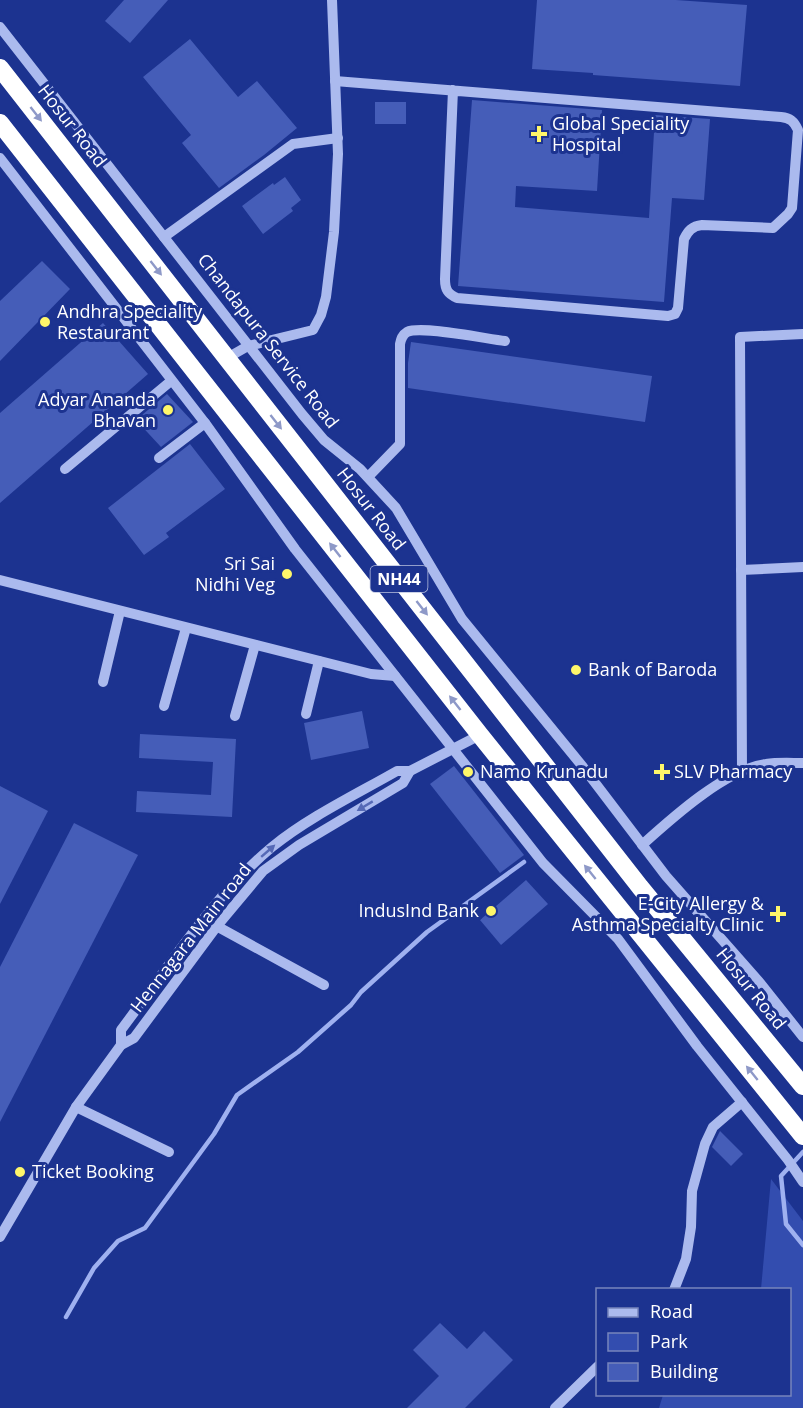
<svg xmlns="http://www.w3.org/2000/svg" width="803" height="1408" font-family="'Open Sans',sans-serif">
	<rect width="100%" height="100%" fill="#1c3390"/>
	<path fill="#334daf" d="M771 1179 803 1221V1408H659L663 1395 790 1394V1290L761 1289Z"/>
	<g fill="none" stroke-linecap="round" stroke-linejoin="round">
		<g stroke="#9fb1f0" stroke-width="4.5">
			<path d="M803 1152 781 1176 786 1224 803 1245"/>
			<path d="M66 1317 94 1268 118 1241 145 1228 214 1134 237 1095 298 1052 351 1005 361 992 427 932 524 862"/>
		</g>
	</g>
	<g fill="#455db8">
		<path d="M124 0H168L130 43 105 21Z"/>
		<path d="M537 0H676L747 5 740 86 593 75V73L532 69Z"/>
		<path d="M190 39 238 97 257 81 297 128 264 155 219 188 182 143 191 135 143 77Z"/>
		<path d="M472 100 602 110 597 191 516 186 515 207 649 218 655 115 710 119 704 200 672 198 664 302 458 286Z"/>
		<rect x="375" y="102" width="31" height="22"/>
		<path d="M285 177 301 200 291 208 293 211 263 234 242 206 273 183 274 185Z"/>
		<path d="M42 261 70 289 0 361V301Z"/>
		<path d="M103 323 148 374 0 503V413Z"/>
		<path d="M411 342 652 376 645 422 408 388V363Z"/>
		<path d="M167 394 193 422 161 447 136 420Z"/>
		<path d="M190 444 225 489 166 533 169 537 144 555 108 508Z"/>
		<path d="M362 711 369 748 311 760 304 723Z"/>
		<path d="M140 734 236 739 232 817 136 812 137 791 211 795 213 762 139 758Z"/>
		<path d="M454 766 524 855 500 873 430 784Z"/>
		<path d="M0 786 48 811 0 904Z"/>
		<path d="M74 823 138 855 0 1122V967Z"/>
		<path d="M526 880 548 904 501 945 480 920Z"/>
		<path d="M720 1131 743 1154 731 1166 712 1147Z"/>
		<path d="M440 1323 467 1349 484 1331 513 1360 465 1408H407L439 1376 413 1350Z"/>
	</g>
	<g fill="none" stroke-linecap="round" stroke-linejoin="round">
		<g stroke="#abbaee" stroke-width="10">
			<path d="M0 27 302 414 324 440 360 469 396 508 462 619 583 767 666 876 761 984 803 1037"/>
			<path d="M335 81 781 117C790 118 794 121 798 130L792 208 788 214 773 228 702 225C692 226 688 231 684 239L678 308 675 314 668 316 457 298C448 294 445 290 445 279L453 90"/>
			<path d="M0 158 205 423 295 549 543 863 618 939 697 1046 788 1160 803 1182"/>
			<path d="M164 237 293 144 338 138"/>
			<path d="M227 358 248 346 313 330 321 315 326 297 334 232 338 154 332 0"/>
			<path d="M159 458 205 423"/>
			<path d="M65 469 171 381"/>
			<path d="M368 477 400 444V344C401 339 402 335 407 332 421 325 487 339 505 341"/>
			<path d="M741 570 803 567"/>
			<path d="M0 580 371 674 395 676"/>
			<path d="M103 682 120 611"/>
			<path d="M164 706 186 628"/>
			<path d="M306 714 319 661"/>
			<path d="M235 716 255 645"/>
			<path d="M742 770 740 337 803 334"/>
			<path d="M642 845C672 818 726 769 766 764 778 762 791 763 803 763"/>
			<path d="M211 923 324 985"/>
			<path d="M121 1045V1030C168 968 211 898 272 847 309 817 355 795 397 771H410"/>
			<path d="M76 1107 169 1152"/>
			<path d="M0 1237 76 1107 121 1045 134 1038 217 926 263 871 299 845 403 783 410 771 480 735"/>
			<path d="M674 1290 686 1259 691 1227 692 1191 705 1144 713 1127 742 1102"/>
			<path d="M555 1408 598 1366"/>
		</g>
		<g stroke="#fff" stroke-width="18">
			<path d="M0 68 640 887 803 1086"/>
			<path d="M0 123 480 735 803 1136"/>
		</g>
	</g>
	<defs><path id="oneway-solid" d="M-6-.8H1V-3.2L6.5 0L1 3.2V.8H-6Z" transform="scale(1.5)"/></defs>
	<g fill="#8e99c8">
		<use href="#oneway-solid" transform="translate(36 114) rotate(52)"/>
		<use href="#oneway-solid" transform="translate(156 268) rotate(52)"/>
		<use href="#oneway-solid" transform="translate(276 422) rotate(52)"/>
		<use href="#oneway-solid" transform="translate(335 550) rotate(-128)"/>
		<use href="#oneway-solid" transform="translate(422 608) rotate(52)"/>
		<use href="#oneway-solid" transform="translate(455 703) rotate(-128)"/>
		<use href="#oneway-solid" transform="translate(590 872) rotate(-129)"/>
		<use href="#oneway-solid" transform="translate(752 1073) rotate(-129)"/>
	</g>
	<g fill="#5569b6">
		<use href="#oneway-solid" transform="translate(365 806) rotate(149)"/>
		<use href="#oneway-solid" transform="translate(268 851) rotate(-41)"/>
	</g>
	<g fill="#fef66a" stroke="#1c3390" stroke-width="2">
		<path d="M536 125h6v6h6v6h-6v6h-6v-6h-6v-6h6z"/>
		<circle cx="45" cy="322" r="6"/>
		<circle cx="168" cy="410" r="6"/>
		<circle cx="287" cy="574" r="6"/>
		<circle cx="576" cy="670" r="6"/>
		<circle cx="468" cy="772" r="6"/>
		<path d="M659 763h6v6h6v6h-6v6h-6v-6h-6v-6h6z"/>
		<circle cx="491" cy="911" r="6"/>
		<path d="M775 905h6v6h6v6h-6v6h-6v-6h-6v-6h6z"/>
		<circle cx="20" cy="1172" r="6"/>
	</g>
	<g text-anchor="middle" stroke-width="6" stroke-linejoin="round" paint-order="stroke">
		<rect fill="#1c3390" stroke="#bbc2de" stroke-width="1.5" x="370.5" y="566" width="57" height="26" rx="4.5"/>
		<g font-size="16" font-weight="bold" fill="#fff">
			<text x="399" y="585">NH44</text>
		</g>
		<g font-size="18" fill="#fff" stroke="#1c3390" text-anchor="start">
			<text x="552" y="130">Global Speciality<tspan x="552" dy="21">Hospital</tspan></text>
			<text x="57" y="318">Andhra Speciality<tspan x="57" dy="21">Restaurant</tspan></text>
			<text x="156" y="406" text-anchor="end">Adyar Ananda<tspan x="156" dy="21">Bhavan</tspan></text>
			<text x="275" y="570" text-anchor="end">Sri Sai<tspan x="275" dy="21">Nidhi Veg</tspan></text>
			<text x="588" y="676">Bank of Baroda</text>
			<text x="480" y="778">Namo Krunadu</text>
			<text x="674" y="778">SLV Pharmacy</text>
			<text x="764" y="910" text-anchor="end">E-City Allergy &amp;<tspan x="764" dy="21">Asthma Specialty Clinic</tspan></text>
			<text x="479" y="917" text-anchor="end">IndusInd Bank</text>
			<text x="32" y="1178">Ticket Booking</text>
		</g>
		<g font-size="18" fill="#fff" stroke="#1c3390">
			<text transform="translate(72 126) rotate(52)" y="6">Hosur Road</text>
			<text transform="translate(268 341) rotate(52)" y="6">Chandapura Service Road</text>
			<text transform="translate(371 509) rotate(52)" y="6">Hosur Road</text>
			<text transform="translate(191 938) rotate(-52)" y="6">Hennagara Main road</text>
			<text transform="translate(751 989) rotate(51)" y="6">Hosur Road</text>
		</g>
	</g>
	<rect x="596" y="1288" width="195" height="108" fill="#1c3390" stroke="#7785bc" stroke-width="1.5"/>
	<rect x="608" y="1308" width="30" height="9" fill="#abbaee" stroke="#7785bc" stroke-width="1.5"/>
	<text x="650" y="1318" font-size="18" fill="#ffffff">Road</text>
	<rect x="608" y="1333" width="30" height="18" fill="#334daf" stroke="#7785bc" stroke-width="1.5"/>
	<text x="650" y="1348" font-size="18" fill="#ffffff">Park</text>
	<rect x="608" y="1363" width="30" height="18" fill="#455db8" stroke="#7785bc" stroke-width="1.5"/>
	<text x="650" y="1378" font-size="18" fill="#ffffff">Building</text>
</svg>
